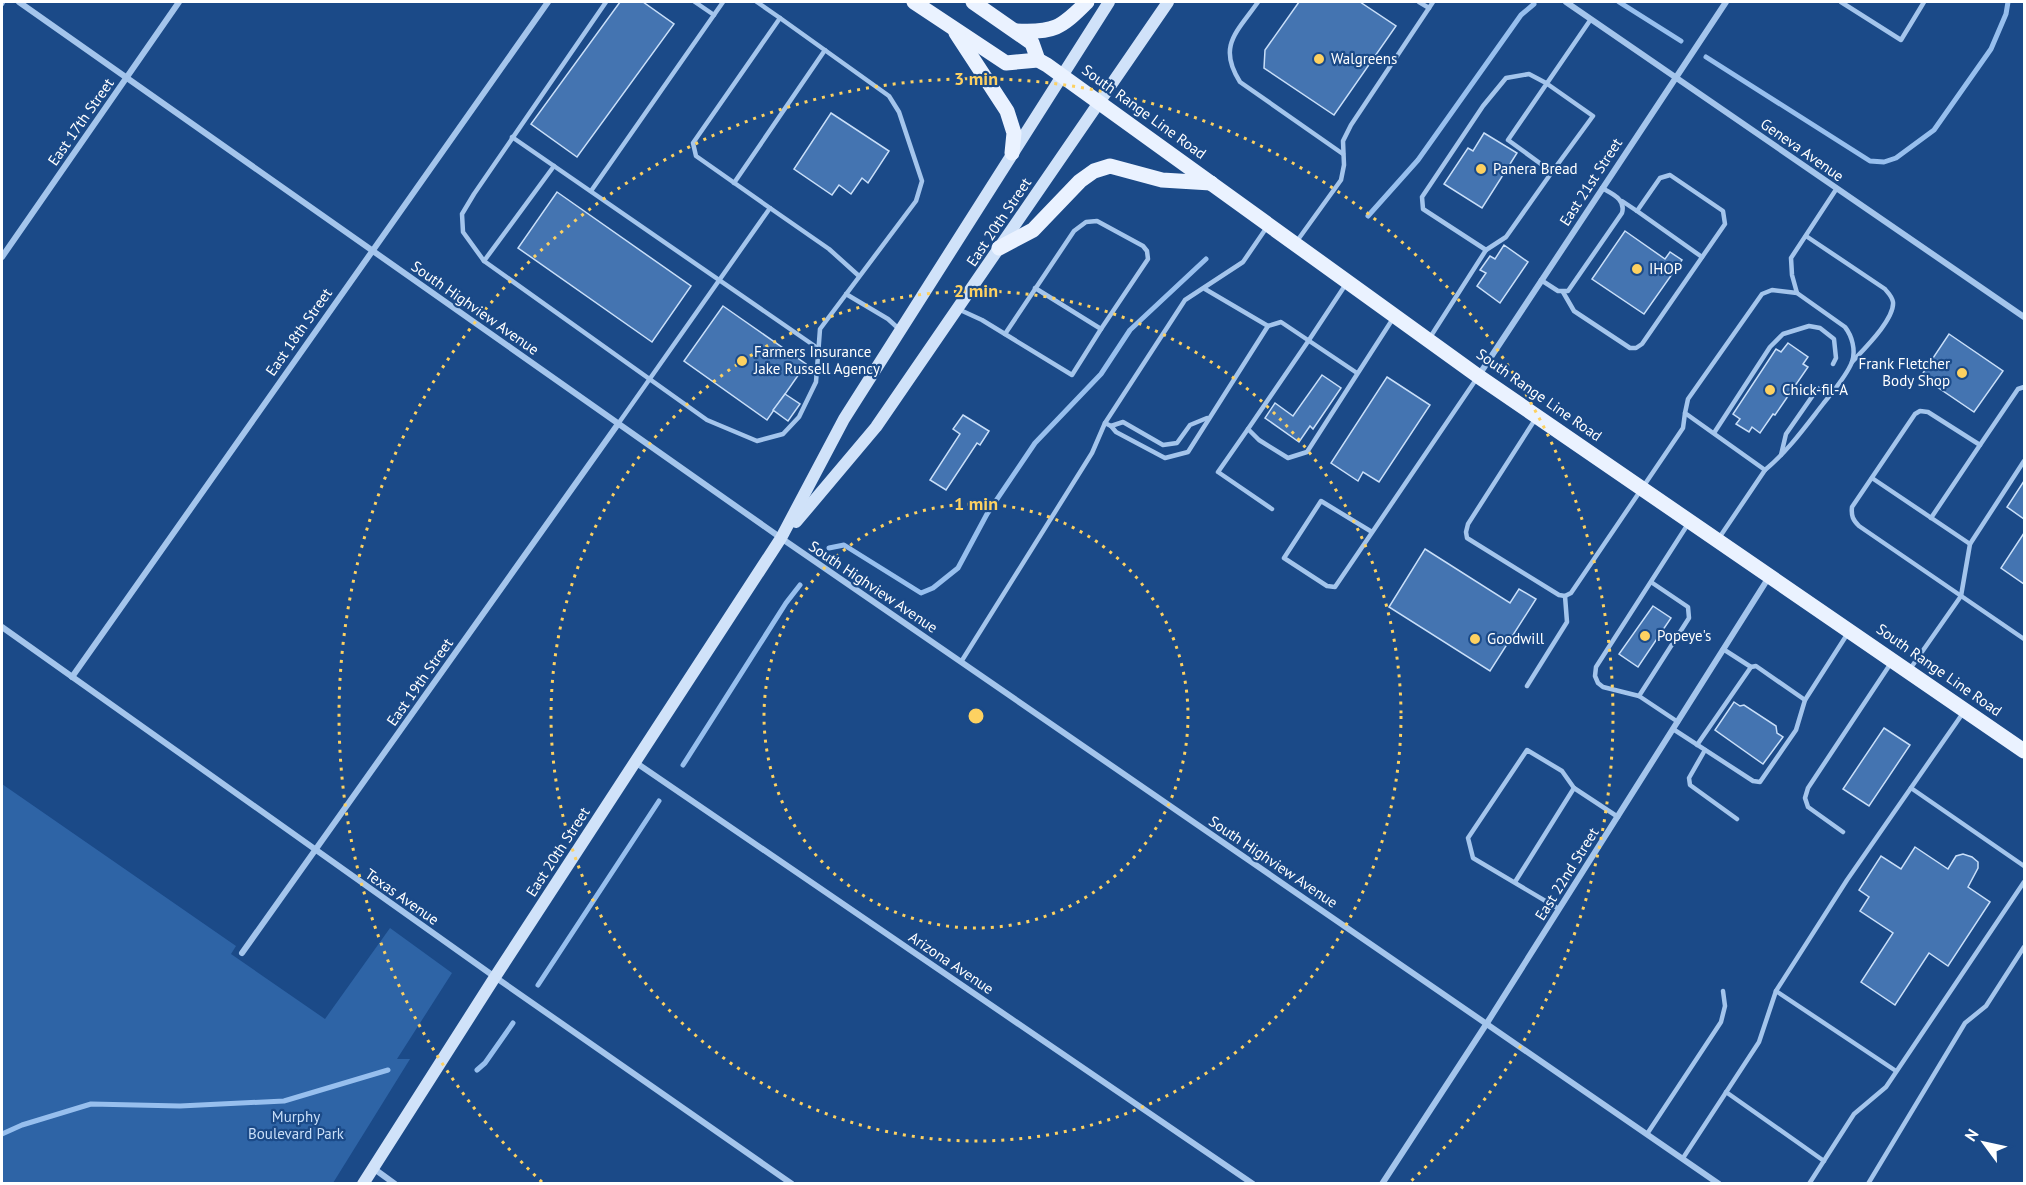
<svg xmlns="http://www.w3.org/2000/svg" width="2026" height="1185" font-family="'PT Sans',sans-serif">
	<rect width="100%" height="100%" fill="#1b4a88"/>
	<path fill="#2e64a6" d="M2 784 236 946 231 954 325 1019 390 928 452 973 397 1059H410L333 1183H2Z"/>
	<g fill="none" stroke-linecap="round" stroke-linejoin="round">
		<g stroke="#97bfee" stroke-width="5">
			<path d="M1619 2 1681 41"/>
			<path d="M1706 57 1870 161 1884 162 1896 158 1934 130 1991 49 2006 14 2008 2"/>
			<path d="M1368 216 1418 160 1521 15 1534 4"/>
			<path d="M829 548 844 545 921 593 933 588 958 568 987 514 1035 443 1101 374 1130 330 1206 259"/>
			<path d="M683 765 786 603 800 585"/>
			<path d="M538 985 659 801"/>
			<path d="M477 1070 485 1063 513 1023"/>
			<path d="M2 1134 22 1125 91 1104 180 1106 284 1101 388 1070"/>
		</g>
	</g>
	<g fill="#4474b1" stroke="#c9dff9" stroke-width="1.5">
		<path d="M620 2H643L674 24 577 157 531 124Z"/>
		<path d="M1299 2H1360L1396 26 1334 115 1264 68 1265 50Z"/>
		<path d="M831 113 889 151 868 183 862 178 851 194 839 185 832 195 794 169Z"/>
		<path d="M1484 133 1517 153 1482 208 1444 184 1468 148 1473 151Z"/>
		<path d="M557 192 691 286 652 342 518 248Z"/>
		<path d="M1625 231 1665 259 1670 252 1682 260 1644 314 1592 279Z"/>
		<path d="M1504 245 1528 262 1500 303 1477 286 1486 273 1480 270 1490 256 1495 259Z"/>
		<path d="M723 306 806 364 767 420 684 361Z"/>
		<path d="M1949 334 2003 371 1974 412 1921 376Z"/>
		<path d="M1788 343 1808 357 1803 364 1808 367 1775 415 1773 414 1760 433 1752 427 1749 432 1736 424 1740 419 1733 414 1776 349 1781 352Z"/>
		<path d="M1322 375 1341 388 1313 429 1310 426 1299 442 1265 418 1275 403 1293 416Z"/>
		<path d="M1387 377 1430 405 1379 482 1363 472 1358 481 1331 463Z"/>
		<path d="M785 394 800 404 788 421 773 410Z"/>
		<path d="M963 415 989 431 980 445 977 443 946 490 930 480 960 434 953 429Z"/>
		<path d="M2024 481V519L2007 507Z"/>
		<path d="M2024 533V584L2001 568Z"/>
		<path d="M1425 549 1510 603 1519 589 1536 599 1490 671 1389 607Z"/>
		<path d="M1653 606 1671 618 1638 667 1619 654Z"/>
		<path d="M1734 702 1740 706 1744 705 1776 726 1777 733 1783 737 1763 764 1715 730Z"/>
		<path d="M1884 728 1910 745 1869 806 1843 789Z"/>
		<path d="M1915 847 1948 869 1956 856 1963 854 1972 857 1978 862V868L1968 887 1990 902 1948 966 1929 953 1895 1005 1861 982 1893 933 1860 911 1869 897 1859 890 1881 856 1901 869Z"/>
	</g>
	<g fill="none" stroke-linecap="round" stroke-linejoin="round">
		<g stroke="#a4c5ec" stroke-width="4.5">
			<path d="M606 2 474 194 462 214 463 232 484 261 707 420 757 441 783 434 799 417 816 382 820 329 916 201 922 181 899 112 889 96 780 18"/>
			<path d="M695 2 714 15"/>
			<path d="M1258 2C1237 32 1217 46 1240 82L1343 154"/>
			<path d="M1419 2 1429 8"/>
			<path d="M1841 2 1901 40 1924 2"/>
			<path d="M2 4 3 2"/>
			<path d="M512 137 819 349"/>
			<path d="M1552 172 1506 237 1486 250 1423 209 1422 197 1483 106 1506 78 1529 74 1546 83 1593 116 1552 172 1508 140 1591 19"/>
			<path d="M734 183 825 50"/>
			<path d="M591 191 723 2"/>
			<path d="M770 208 829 249 859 276"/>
			<path d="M1637 211 1702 257"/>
			<path d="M1806 236 1885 289C1888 293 1892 296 1893 302 1895 319 1863 350 1852 362"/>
			<path d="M1297 241 1341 180 1344 165 1343 141 1351 125 1433 2"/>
			<path d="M484 261 554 166"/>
			<path d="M1541 280 1558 291H1568L1622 213C1626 199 1612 194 1602 188"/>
			<path d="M1346 284 1309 340 1248 429 1259 440 1288 458 1307 452 1394 317"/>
			<path d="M1205 289 1268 326"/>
			<path d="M1772 290 1797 293 1845 327C1852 336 1856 350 1852 362 1846 377 1833 391 1823 404 1805 427 1788 451 1765 470L1685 413 1688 399 1762 294Z"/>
			<path d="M1563 292 1574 311 1630 348H1636L1642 344 1725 224 1723 211 1670 175 1660 178 1637 211 1622 201"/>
			<path d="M1797 293 1792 275 1791 258 1837 188"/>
			<path d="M846 294 888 319 899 329"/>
			<path d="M958 309 982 320 1072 375 1101 329 1035 288"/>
			<path d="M1005 334 1074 231 1086 222 1097 221 1143 246 1147 251 1148 259 1101 329"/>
			<path d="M1429 339 1486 250"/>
			<path d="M2024 387 2018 389 1980 445 1928 412 1920 411 1915 414 1852 507C1851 516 1853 520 1859 526L2024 639"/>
			<path d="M1536 418 1468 524 1466 532 1467 538 1559 595 1565 596 1571 593 1683 428 1685 413"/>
			<path d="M1105 423 1111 426 1116 432 1165 458 1188 452 1268 326 1281 322 1357 373"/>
			<path d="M618 424 770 208 696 156 693 143 780 18 757 2"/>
			<path d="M1111 426 1123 422 1163 445 1177 443 1190 425 1207 418"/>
			<path d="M1248 429 1218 472 1272 509"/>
			<path d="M1714 433 1770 347 1783 334 1809 326 1820 328 1834 339 1836 358 1833 364"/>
			<path d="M1781 455 1786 434 1818 388"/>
			<path d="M1872 478 1970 544"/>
			<path d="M1931 518 1980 445"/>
			<path d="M1372 532 1321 501 1284 558 1327 586 1335 587 1477 378"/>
			<path d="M1719 538 1765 470"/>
			<path d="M1723 649 1751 667 1756 666 1805 700"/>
			<path d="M961 662 1092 453 1105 423 1185 300 1243 262 1267 227"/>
			<path d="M1910 669 1961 596 1970 544 2024 461"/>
			<path d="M1527 686 1567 622 1565 596"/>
			<path d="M1639 696 1689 618 1688 607 1651 582"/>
			<path d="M1678 722 1639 696 1603 687 1598 683 1595 676 1596 667 1688 524"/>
			<path d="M1673 729 1753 781 1760 782 1796 730 1805 700 1848 633"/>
			<path d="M1697 745 1751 667"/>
			<path d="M1705 750 1689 778 1690 785 1737 819"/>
			<path d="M1911 788 2024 866"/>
			<path d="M1843 832 1808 807 1805 798 1808 788 1891 663"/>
			<path d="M1515 882 1574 788"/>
			<path d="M1559 909 1473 858 1468 838 1527 750 1562 771 1574 788 1618 817"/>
			<path d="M1776 991 1896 1071"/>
			<path d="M1726 1092 1824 1161"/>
			<path d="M1647 1134 1721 1022 1725 1006 1723 991"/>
			<path d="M1683 1158 1759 1042 1776 991 1847 880 1963 713"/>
			<path d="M1809 1184 1854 1114 1886 1087 2024 882"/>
			<path d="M1868 1184 1965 1023 1986 1006 2024 947"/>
		</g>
		<g stroke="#a4c5ec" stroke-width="6">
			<path d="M19 2 781 538 1719 1184"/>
			<path d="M1566 2 2024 317"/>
			<path d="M2 257 179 2"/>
			<path d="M1479 375 1726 2"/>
			<path d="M2 627 495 977 792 1184"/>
			<path d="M72 677 548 2"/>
			<path d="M635 762 1253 1184"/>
			<path d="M242 953 618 424"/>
			<path d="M373 1168 395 1184"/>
			<path d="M1382 1184 1487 1023 1769 577"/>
		</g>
		<g stroke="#d0e2f9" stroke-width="12">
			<path d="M796 522 876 427 1168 2"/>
			<path d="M363 1184 495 977 781 538 844 419 1109 2"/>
		</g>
		<g stroke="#eaf2ff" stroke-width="15">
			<path d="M914 2 1006 63 1038 60 1047 65 1478 376 2024 751"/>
			<path d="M973 2 1032 43 1038 60"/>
			<path d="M1016 31C1054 33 1061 28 1087 2"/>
			<path d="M956 33 1007 111 1014 133 1012 153"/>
			<path d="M999 248 1033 230 1080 181 1094 171 1110 166 1162 180 1211 183"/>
		</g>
	</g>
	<g fill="none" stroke="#fdd161" stroke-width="3" stroke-dasharray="3 6">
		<circle cx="976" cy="716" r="212"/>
		<circle cx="976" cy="716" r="425"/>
		<path d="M542 1182A637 637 0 1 1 1410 1182"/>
	</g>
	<g fill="#fdd161" stroke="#1b4a88" stroke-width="2">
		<circle cx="1319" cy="59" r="6"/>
		<circle cx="1481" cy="169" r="6"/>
		<circle cx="1637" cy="269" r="6"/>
		<circle cx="742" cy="361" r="6"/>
		<circle cx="1962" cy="373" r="6"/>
		<circle cx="1770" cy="390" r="6"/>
		<circle cx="1645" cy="636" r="6"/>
		<circle cx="1475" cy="639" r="6"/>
	</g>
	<g text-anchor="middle" stroke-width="4.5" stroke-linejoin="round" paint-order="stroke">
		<g font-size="15" fill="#fff" stroke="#1b4a88" text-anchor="start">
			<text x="1331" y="64">Walgreens</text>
			<text x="1493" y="174">Panera Bread</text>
			<text x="1649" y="274">IHOP</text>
			<text x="754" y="357">Farmers Insurance<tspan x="754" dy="17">Jake Russell Agency</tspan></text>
			<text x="1950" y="369" text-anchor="end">Frank Fletcher<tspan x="1950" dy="17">Body Shop</tspan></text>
			<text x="1782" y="395">Chick-fil-A</text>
			<text x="1657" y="641">Popeye's</text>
			<text x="1487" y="644">Goodwill</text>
		</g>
		<g font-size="15" fill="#fff" stroke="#1b4a88">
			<text transform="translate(1144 112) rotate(36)" y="5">South Range Line Road</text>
			<text transform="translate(81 122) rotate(-55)" y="5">East 17th Street</text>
			<text transform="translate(1802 150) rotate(35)" y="5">Geneva Avenue</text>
			<text transform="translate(1591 182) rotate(-57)" y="5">East 21st Street</text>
			<text transform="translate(999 222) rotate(-56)" y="5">East 20th Street</text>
			<text transform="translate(475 308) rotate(35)" y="5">South Highview Avenue</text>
			<text transform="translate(299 332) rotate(-55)" y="5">East 18th Street</text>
			<text transform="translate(1539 395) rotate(35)" y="5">South Range Line Road</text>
			<text transform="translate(873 587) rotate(34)" y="5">South Highview Avenue</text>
			<text transform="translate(1939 670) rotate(35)" y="5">South Range Line Road</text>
			<text transform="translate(420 682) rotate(-55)" y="5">East 19th Street</text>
			<text transform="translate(558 852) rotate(-57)" y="5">East 20th Street</text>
			<text transform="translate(1273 862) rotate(34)" y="5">South Highview Avenue</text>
			<text transform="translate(1567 874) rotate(-58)" y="5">East 22nd Street</text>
			<text transform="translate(402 897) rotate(35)" y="5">Texas Avenue</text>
			<text transform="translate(951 963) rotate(34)" y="5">Arizona Avenue</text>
		</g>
		<g font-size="15" fill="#c9dff9" stroke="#1b4a88">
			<text x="296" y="1122">Murphy<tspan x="296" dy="17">Boulevard Park</tspan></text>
		</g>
	</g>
	<circle cx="976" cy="716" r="9" fill="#fdd161" stroke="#1b4a88" stroke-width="3"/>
	<g font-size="18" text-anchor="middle" font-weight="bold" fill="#fdd161" stroke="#1b4a88" stroke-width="4.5" stroke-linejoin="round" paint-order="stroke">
		<text x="976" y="85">3 min</text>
		<text x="976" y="297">2 min</text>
		<text x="976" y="510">1 min</text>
	</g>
	<rect width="2026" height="1185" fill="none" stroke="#ffffff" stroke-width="6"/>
	<g transform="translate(1984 1143) rotate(303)" stroke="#1b4a88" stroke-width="4.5" paint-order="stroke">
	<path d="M0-4.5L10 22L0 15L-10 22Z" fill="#ffffff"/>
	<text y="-9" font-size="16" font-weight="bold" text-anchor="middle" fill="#ffffff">N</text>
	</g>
</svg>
